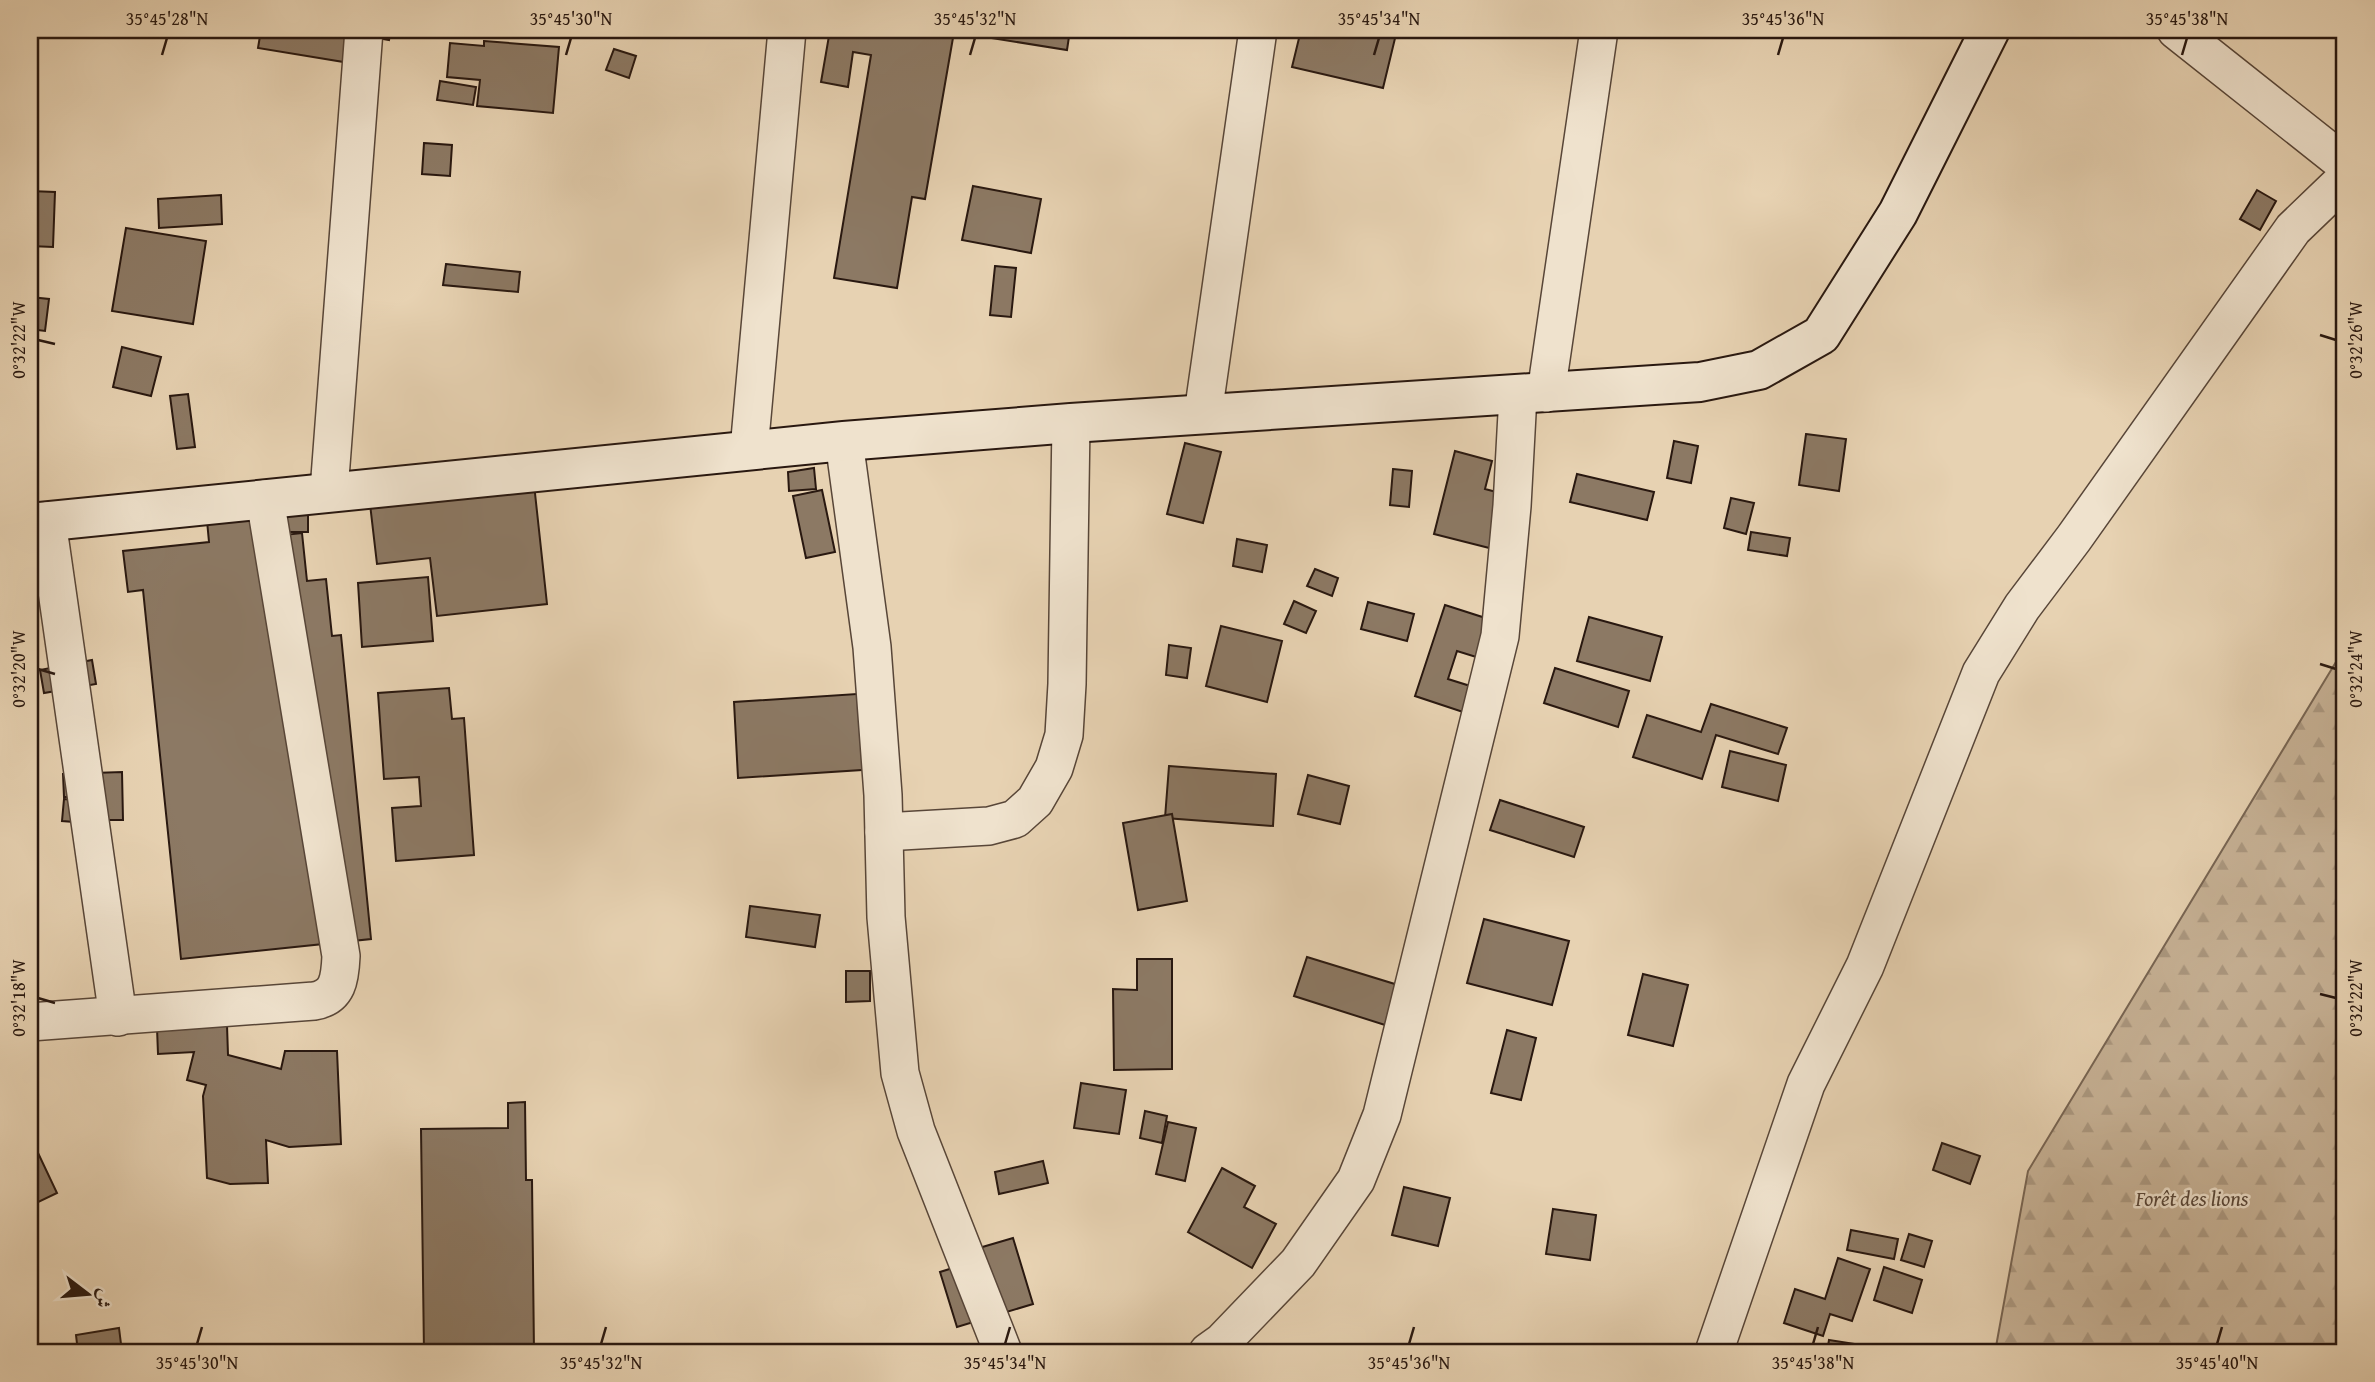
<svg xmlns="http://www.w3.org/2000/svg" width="2375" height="1382" font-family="'Gentium Book Plus',Amiri,serif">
	<defs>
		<pattern id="forest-firs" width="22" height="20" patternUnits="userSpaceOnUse" patternTransform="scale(1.75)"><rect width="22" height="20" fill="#c7b296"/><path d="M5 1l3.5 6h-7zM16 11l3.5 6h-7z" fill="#ab9880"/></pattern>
	</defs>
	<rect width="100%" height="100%" fill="#e7d2b2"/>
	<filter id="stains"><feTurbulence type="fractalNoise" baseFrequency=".00286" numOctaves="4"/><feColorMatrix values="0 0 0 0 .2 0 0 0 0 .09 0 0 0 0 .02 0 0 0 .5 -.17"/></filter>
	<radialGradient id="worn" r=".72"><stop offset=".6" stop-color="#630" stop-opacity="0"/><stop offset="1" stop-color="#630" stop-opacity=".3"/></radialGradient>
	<path fill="url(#forest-firs)" stroke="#786553" stroke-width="2" d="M2345 647V1352H1995L2028 1171Z"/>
	<g fill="#8c7964" stroke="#291810" stroke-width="2">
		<path d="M261 30H391L389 40 367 36 362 65 258 48Z"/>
		<path d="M615 30H687V32L615 35Z"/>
		<path d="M830 30H1070L1067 50 954 32 925 199 912 197 897 288 834 278 871 55 853 52 848 87 821 82Z"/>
		<path d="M1301 30H1397L1383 88 1292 67Z"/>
		<path d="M484 41 559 47 553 113 477 106 480 80 447 77 450 43 484 46Z"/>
		<path d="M614 49 636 56 629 78 606 70Z"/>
		<path d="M440 81 476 87 473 105 437 100Z"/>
		<path d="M424 143 452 145 450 176 422 174Z"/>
		<path d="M973 186 1041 199 1031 253 962 240Z"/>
		<path d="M2257 190 2276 201 2260 230 2240 219Z"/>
		<path d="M30 191 55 192 53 247 30 246Z"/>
		<path d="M221 195 222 224 159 228 158 199Z"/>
		<path d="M126 228 206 241 193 324 112 311Z"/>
		<path d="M446 264 520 272 518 292 443 285Z"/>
		<path d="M995 266 1016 268 1011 317 990 315Z"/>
		<path d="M30 297 49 299 45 331 30 329Z"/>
		<path d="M122 347 161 357 151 396 113 387Z"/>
		<path d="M188 394 195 447 177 449 170 396Z"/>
		<path d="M1806 434 1846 439 1839 491 1799 485Z"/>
		<path d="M1674 441 1698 446 1691 483 1667 478Z"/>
		<path d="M1185 443 1221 452 1203 523 1167 514Z"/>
		<path d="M1455 451 1492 461 1485 489 1523 499 1509 553 1434 534Z"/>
		<path d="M814 468 816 489 789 491 788 472Z"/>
		<path d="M1393 469 1412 471 1409 507 1390 505Z"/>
		<path d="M1577 474 1654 492 1647 520 1570 502Z"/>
		<path d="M534 484 547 604 437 616 430 558 377 564 370 504Z"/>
		<path d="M822 490 835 552 806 558 793 496Z"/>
		<path d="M1731 498 1754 503 1746 534 1724 528Z"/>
		<path d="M285 504 308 505V532H284Z"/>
		<path d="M254 505 257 538 302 533 307 581 326 579 332 636 341 635 371 939 181 959 143 590 128 592 123 551 209 542 206 510Z"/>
		<path d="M1751 532 1790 538 1787 556 1748 550Z"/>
		<path d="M1237 539 1267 545 1262 572 1233 566Z"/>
		<path d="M1315 569 1338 578 1332 596 1307 586Z"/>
		<path d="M428 577 433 641 362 647 358 583Z"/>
		<path d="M1294 601 1316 611 1306 633 1284 624Z"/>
		<path d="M1368 602 1414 614 1407 641 1361 629Z"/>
		<path d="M1445 605 1501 623 1489 661 1457 651 1448 679 1483 690 1475 716 1415 696Z"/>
		<path d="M1589 617 1662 637 1650 681 1577 661Z"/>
		<path d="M1221 626 1282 641 1267 702 1206 686Z"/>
		<path d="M1169 645 1191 648 1187 678 1166 675Z"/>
		<path d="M92 660 96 684 44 693 40 670Z"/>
		<path d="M1555 668 1629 691 1618 727 1544 703Z"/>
		<path d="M449 688 452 719 464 718 474 855 396 861 392 808 421 806 419 777 384 779 378 693Z"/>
		<path d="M872 693 877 769 738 778 734 702Z"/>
		<path d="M1711 704 1787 728 1778 754 1716 735 1702 779 1633 757 1647 715 1701 732Z"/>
		<path d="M1730 751 1786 765 1778 801 1722 787Z"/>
		<path d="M1169 766 1276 774 1273 826 1165 818Z"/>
		<path d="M122 772 123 820H104V797H64L63 774Z"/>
		<path d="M1308 775 1349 786 1340 824 1298 814Z"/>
		<path d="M64 799 101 803 100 824 62 821Z"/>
		<path d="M1500 800 1584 827 1574 857 1490 830Z"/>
		<path d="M1172 814 1187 901 1138 910 1123 823Z"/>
		<path d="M750 906 820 915 815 947 746 937Z"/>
		<path d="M1484 919 1569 941 1552 1005 1467 983Z"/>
		<path d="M1307 957 1398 985 1385 1025 1294 996Z"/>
		<path d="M1137 959H1172V1069L1114 1070 1113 989 1137 990Z"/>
		<path d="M846 971H870V1001L846 1002Z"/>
		<path d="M1643 974 1688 985 1673 1046 1628 1035Z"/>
		<path d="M227 1025 228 1055 281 1069 285 1051H337L341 1144 289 1147 266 1140 268 1183 230 1184 207 1178 203 1096 206 1085 187 1080 194 1052 158 1054 157 1028Z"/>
		<path d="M1507 1030 1536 1038 1521 1100 1491 1093Z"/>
		<path d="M1081 1083 1126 1090 1119 1134 1074 1128Z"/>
		<path d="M525 1102 526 1180H532L534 1352H424L421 1129 508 1128V1103Z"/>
		<path d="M1145 1111 1167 1116 1162 1143 1140 1138Z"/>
		<path d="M1168 1122 1196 1128 1185 1181 1156 1174Z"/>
		<path d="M30 1136 57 1193 30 1206Z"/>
		<path d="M1942 1143 1980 1156 1970 1184 1933 1170Z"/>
		<path d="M1043 1161 1048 1183 999 1194 995 1172Z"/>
		<path d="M1222 1168 1255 1186 1244 1207 1276 1224 1252 1268 1188 1232Z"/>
		<path d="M1404 1187 1450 1198 1438 1246 1392 1235Z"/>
		<path d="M1553 1209 1596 1215 1590 1260 1546 1254Z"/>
		<path d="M1851 1230 1898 1239 1894 1259 1847 1250Z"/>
		<path d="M1909 1234 1932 1241 1924 1267 1901 1260Z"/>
		<path d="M1013 1238 1033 1304 957 1327 940 1272 982 1259 979 1248Z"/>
		<path d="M1838 1258 1870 1269 1852 1321 1830 1314 1823 1336 1784 1323 1795 1289 1825 1299Z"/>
		<path d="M1884 1267 1922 1280 1912 1313 1874 1300Z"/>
		<path d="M119 1328 122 1352H78L76 1335Z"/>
		<path d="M1829 1340 1868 1346 1867 1352H1827Z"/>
	</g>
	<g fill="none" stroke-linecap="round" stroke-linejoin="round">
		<defs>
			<g id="street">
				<path d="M2176 30 2345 164"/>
				<path d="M1546 393 1599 30"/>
				<path d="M1203 414 1258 30"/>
				<path d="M844 441 872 647 883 795 886 917 900 1073 916 1131 1003 1352"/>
				<path d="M749 450 787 30"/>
				<path d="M329 491 364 30"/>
				<path d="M47 521 118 1017"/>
				<path d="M884 832 989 826 1015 819 1035 801 1054 768 1064 735 1067 684 1071 423"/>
				<path d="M30 1022 314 1001C338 997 340 979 341 956L265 499"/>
				<path d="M1208 1352 1222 1342 1298 1263 1356 1180 1382 1115 1500 636 1512 506 1518 395"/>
				<path d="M1714 1352 1806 1084 1865 966 1981 673 2022 607 2074 538 2293 229 2345 179"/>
			</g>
			<path id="secondary" d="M30 523 844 441 1071 423 1700 382 1759 370 1821 335 1898 213 1990 30"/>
		</defs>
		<use href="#street" stroke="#584638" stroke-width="40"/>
		<use href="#secondary" stroke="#291810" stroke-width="42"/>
		<use href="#street" stroke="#efe2cd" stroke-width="37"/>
		<use href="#secondary" stroke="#efe2cd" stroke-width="38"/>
	</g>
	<path fill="none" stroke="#291810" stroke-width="2.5" d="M162 55 167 38M566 55 571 38M970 55 975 38M1374 55 1379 38M1778 55 1783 38M2182 55 2187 38M2320 335 2336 340M38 340 55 344M2320 664 2336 669M38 669 55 674M2320 994 2336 998M38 998 55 1003M197 1344 202 1327M601 1344 606 1327M1005 1344 1010 1327M1409 1344 1414 1327M1813 1344 1818 1327M2217 1344 2222 1327"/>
	<g text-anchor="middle" stroke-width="5" stroke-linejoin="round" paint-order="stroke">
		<g font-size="21" font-style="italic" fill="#584638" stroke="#efe2cd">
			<text x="2192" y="1206">Forêt des lions</text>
		</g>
	</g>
	<rect width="2375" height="1382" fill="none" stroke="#e7d2b2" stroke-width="77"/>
	<g transform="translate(88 1294) rotate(106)" stroke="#efe2cd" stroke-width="5" paint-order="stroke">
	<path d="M0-5L12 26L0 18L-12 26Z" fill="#291810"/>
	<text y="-10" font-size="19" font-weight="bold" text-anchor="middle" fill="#291810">ش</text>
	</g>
	<rect x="38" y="38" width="2298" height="1306" fill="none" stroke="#291810" stroke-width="2.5"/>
	<g font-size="18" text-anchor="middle" fill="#291810">
		<text x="167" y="25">35°45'28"N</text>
		<text x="571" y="25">35°45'30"N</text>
		<text x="975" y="25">35°45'32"N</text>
		<text x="1379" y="25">35°45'34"N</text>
		<text x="1783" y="25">35°45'36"N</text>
		<text x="2187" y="25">35°45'38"N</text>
		<text transform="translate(19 340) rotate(-90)" y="6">0°32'22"W</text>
		<text transform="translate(2356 340) rotate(-90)" y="6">0°32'26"W</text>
		<text transform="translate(19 669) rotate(-90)" y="6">0°32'20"W</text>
		<text transform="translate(2356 669) rotate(-90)" y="6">0°32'24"W</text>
		<text transform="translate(19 998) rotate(-90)" y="6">0°32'18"W</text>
		<text transform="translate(2356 998) rotate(-90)" y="6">0°32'22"W</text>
		<text x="197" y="1369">35°45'30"N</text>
		<text x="601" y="1369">35°45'32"N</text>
		<text x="1005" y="1369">35°45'34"N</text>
		<text x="1409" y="1369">35°45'36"N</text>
		<text x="1813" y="1369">35°45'38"N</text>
		<text x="2217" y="1369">35°45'40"N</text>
	</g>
	<rect width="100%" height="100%" filter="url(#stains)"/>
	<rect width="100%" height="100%" fill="url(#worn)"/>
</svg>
